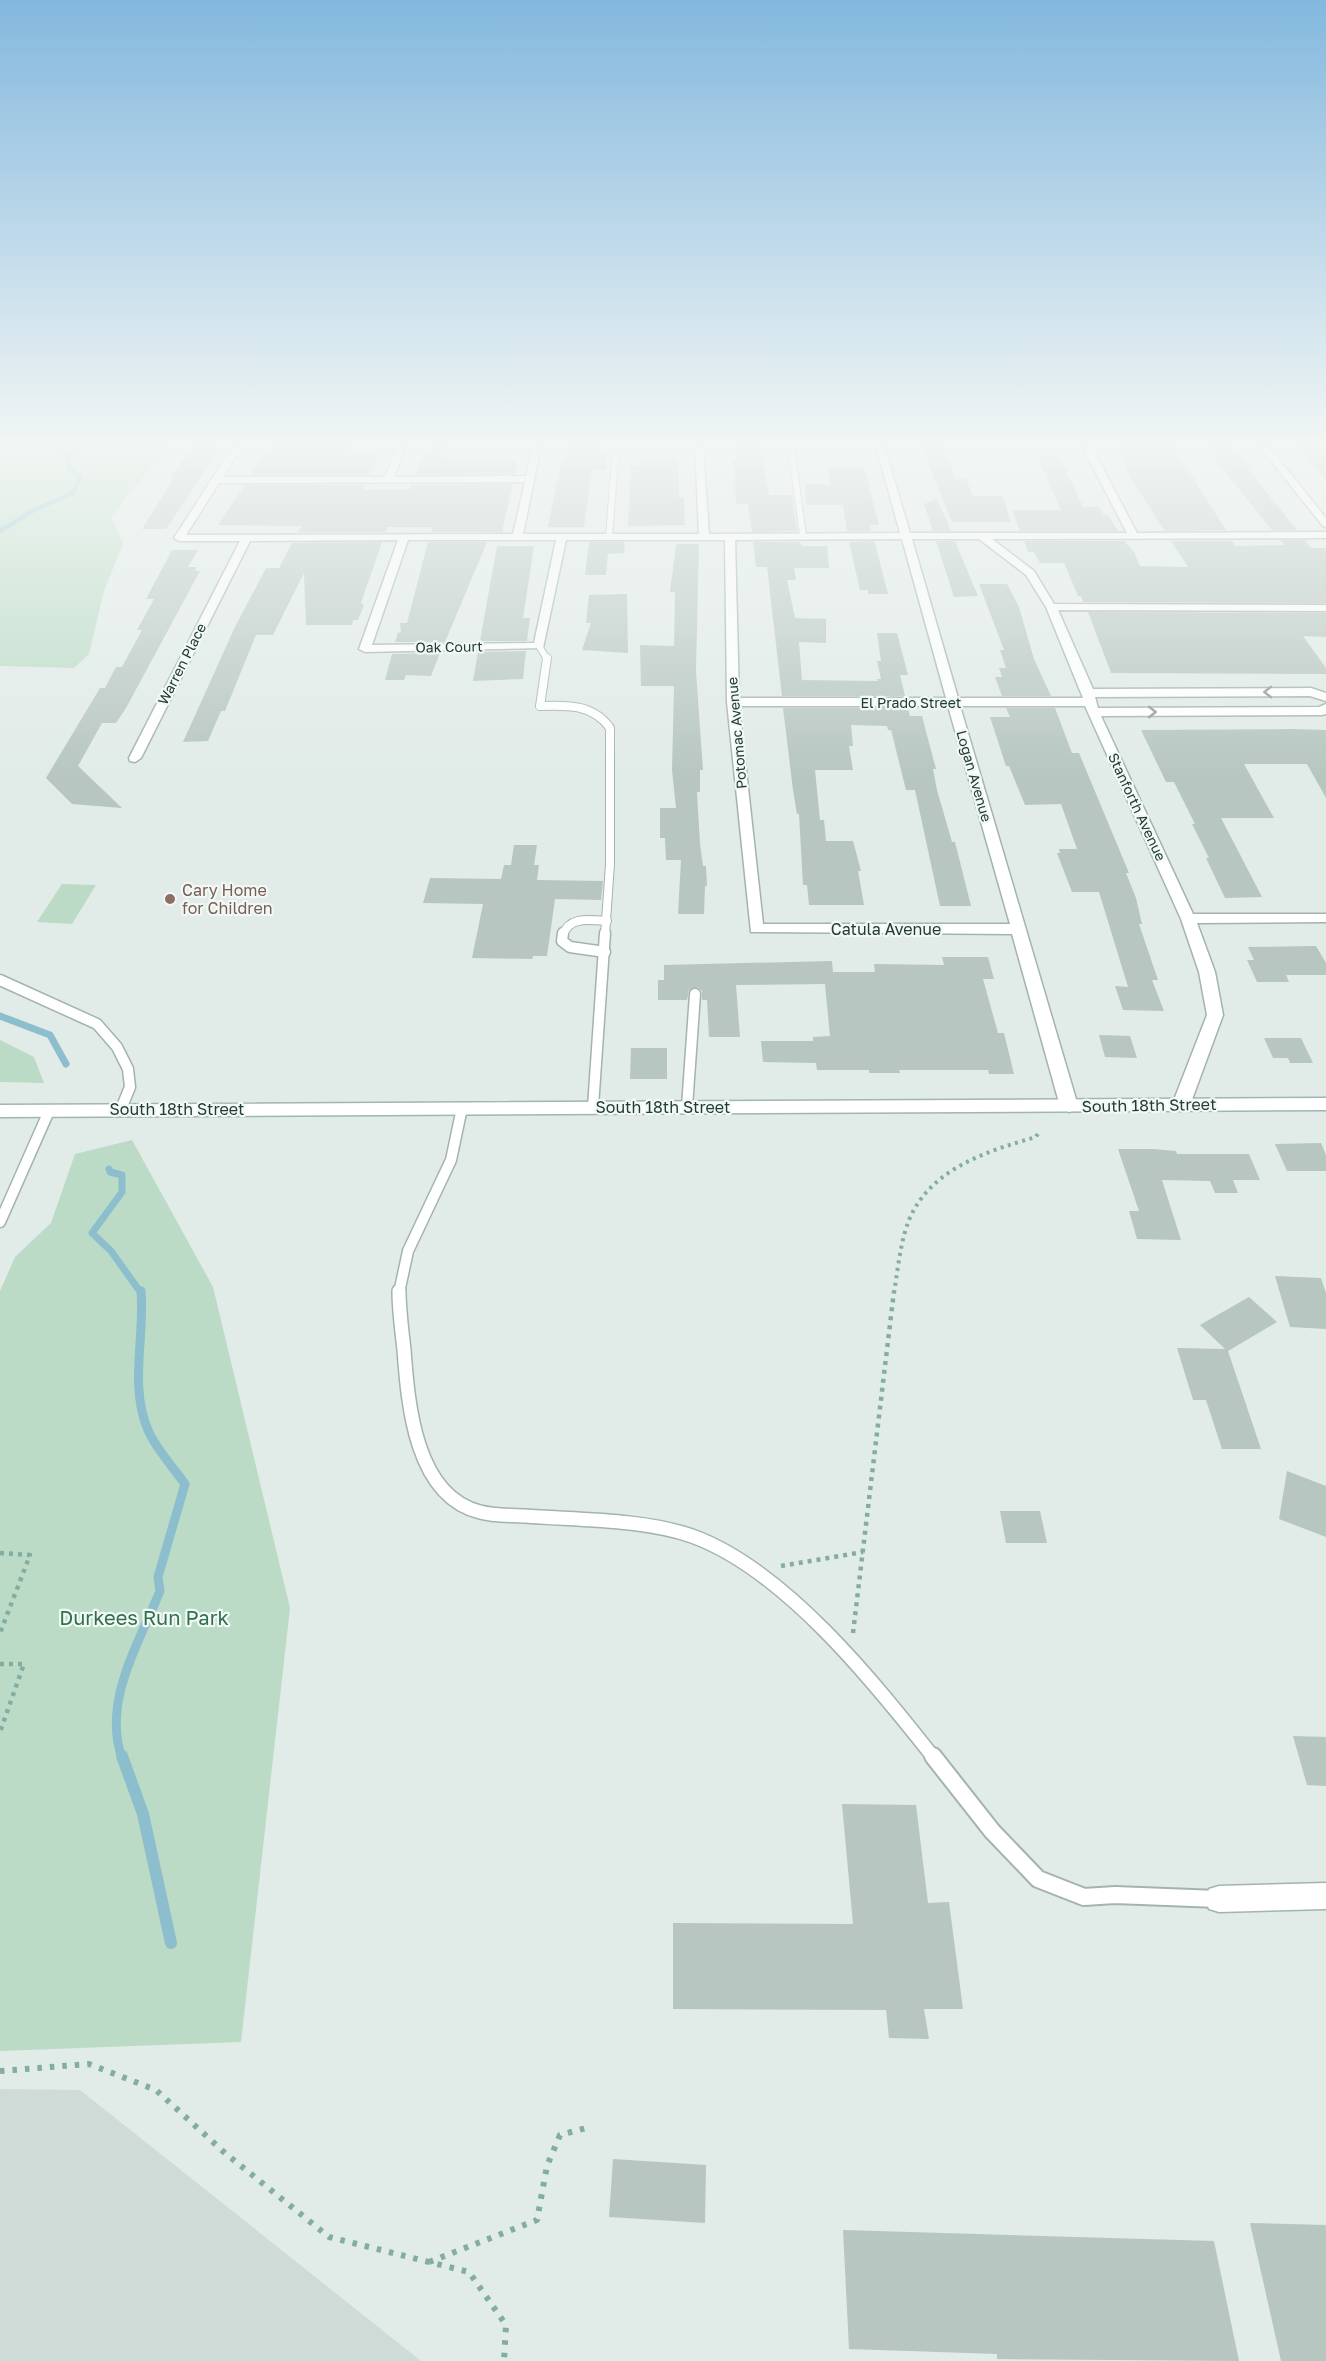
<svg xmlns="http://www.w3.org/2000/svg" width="1326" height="2361" font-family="'Golos Text',sans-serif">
	<rect width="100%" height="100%" fill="#e1ebe7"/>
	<path fill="#cfdbd7" d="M0 2089 80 2090 421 2361H0Z"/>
	<g fill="#bbdbc6">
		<path d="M0 446H174L148 471 111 517 123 544 104 591 89 654 74 668 0 666Z"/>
		<path d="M62 884 96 885 72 924 37 922Z"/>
		<path d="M0 1040 34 1057 44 1083 0 1082Z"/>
		<path d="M132 1140 213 1287 290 1608 241 2042 0 2051V1291L15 1257 51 1223 75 1154Z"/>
	</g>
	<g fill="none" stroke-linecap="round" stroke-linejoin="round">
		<path stroke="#8cbece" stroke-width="4.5" d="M0 531 34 510 73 493 80 477 69 468 66 454 77 446"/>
		<g stroke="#8cbece" stroke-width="7">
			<path d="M0 1016 50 1035 66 1064"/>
			<path d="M109 1169 110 1172 122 1175V1192L92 1233 111 1251 141 1293"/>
		</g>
		<path stroke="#8cbece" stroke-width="9" d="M122 1758C102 1701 139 1643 160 1591L158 1577 185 1484C173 1467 156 1449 148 1430 129 1386 145 1337 141 1291"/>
		<path stroke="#8cbece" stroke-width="12" d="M122 1756 143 1814 171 1943"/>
	</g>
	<g fill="#b7c6c1">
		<path d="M192 446H222L166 529H142L174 478H170Z"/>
		<path d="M269 446H352L348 454H379L369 475H251Z"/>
		<path d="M429 446H449L445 459 512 460 517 462 515 474 415 475Z"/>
		<path d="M564 446H600L599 451H607L606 470H592L584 527H548Z"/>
		<path d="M736 446H761L769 495H792L797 531 752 532 748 504H736L733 459H736Z"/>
		<path d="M921 446H942L956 479H966L973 496H1003L1011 522H952Z"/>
		<path d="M1116 446H1173L1226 530 1165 531 1131 478Z"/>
		<path d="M1204 446H1234L1250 468H1247L1297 530H1272Z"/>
		<path d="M1295 446H1326V480Z"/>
		<path d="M1037 456H1059L1083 507H1099L1104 515H1108L1118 531H1020L1012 510H1061Z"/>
		<path d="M642 459H678L679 498H684L685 525 628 526 631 465 641 466Z"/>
		<path d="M827 467H864L879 525H869L871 531H847L843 505H806L805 484 831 485Z"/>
		<path d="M513 484 502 532H431L433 527H387L386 532H298L302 526 218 525 245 485H364V490H409L411 485Z"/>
		<path d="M937 499 951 531H933L924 504Z"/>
		<path d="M1280 540H1305L1311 548H1326V603L1083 602 1081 596H1078L1064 563H1040L1034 552H1028L1024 541H1124L1134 552 1140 566 1188 567 1171 541H1232L1235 546 1284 545Z"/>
		<path d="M874 541 876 547 888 594H868V590H860L849 542Z"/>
		<path d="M936 541H955L978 596 954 597Z"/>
		<path d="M382 542 361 603 364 605 358 620H353L352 625H306L304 573 273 635H256L225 711H221L208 741 183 742 234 629 266 568H279L292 543Z"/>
		<path d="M428 542H487L445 642H395L398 633 401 632 400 623H407Z"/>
		<path d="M589 542H624L625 553 608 554 606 575H585Z"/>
		<path d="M753 542H800L802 546H827L829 568H794L796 580H787L795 618 826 619V643L799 642 802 680 878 681 877 679H881L877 661H881L877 633H897L908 675H900L905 696H782L767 567H756Z"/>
		<path d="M676 544H699L696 672 703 770H700V792H697L700 844 703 866H706L707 886H705L704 914H678L681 860H666L665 838H660V808H676L672 770 674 686H641L640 645 674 646 675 592H670Z"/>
		<path d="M497 546H534L523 618H530L527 641H480Z"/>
		<path d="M172 550H198L188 567H197L195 571H200L126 708 116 723H102L78 766 122 808 72 804 46 778 100 688H105L116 667H122L142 630H137L154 599H146Z"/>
		<path d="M979 584H1007L1019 607 1034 659 1051 696H1002L995 677H1002L999 668H1006L1000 650H1004Z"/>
		<path d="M627 594 628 653 582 650 591 623H586L589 595Z"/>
		<path d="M1088 612 1326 613V637L1303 636 1326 668V674L1111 673Z"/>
		<path d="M526 651 523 679 473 681 478 652Z"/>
		<path d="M440 653 431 676 406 675 404 680H385L392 654Z"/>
		<path d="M783 708H908L910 716H922L936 769H933L937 790 952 842H955L971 906H940L915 790H906L891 730H888L887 726 851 725 853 746H849L853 770H815L820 820H824L826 841H853L861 871H858L864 905H809L807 885H803L799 814H797L793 790Z"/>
		<path d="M1006 708H1055L1072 753H1079L1129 873H1126L1136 898 1142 924H1139L1158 980H1152L1164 1011 1123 1010 1115 986 1128 987 1099 892H1072L1057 853H1060L1059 849H1077L1061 804 1025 805 1009 766H1006L990 717H1010Z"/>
		<path d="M1293 729 1326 730V798L1307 764H1244L1274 818H1221L1262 897 1225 898 1206 858H1209L1192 824H1195L1174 782H1166L1141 730Z"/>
		<path d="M514 845H537L534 865H539L537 880 603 881 601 900 555 899 547 956H533L532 959 472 958 483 904 423 903 430 878 501 879 504 865H511Z"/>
		<path d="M1316 946 1326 963V975H1286L1289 982H1257L1247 960H1254L1248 947Z"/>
		<path d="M942 957H988L994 979H983L998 1033H1004L1014 1074H989L988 1070H899L900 1073H869V1070H817L816 1063 763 1062 761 1041H813V1037L830 1036 825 984 736 985 740 1037H709L707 1000H702V991L698 988 689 990 687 1000H658V980H664V965L832 961 833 972H875L874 964 944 965Z"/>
		<path d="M1099 1035 1130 1036 1137 1058 1105 1057Z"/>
		<path d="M1264 1038H1301L1313 1063H1290L1288 1058H1273Z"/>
		<path d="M631 1048H667V1079H630Z"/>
		<path d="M1321 1143 1326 1155V1171H1287L1275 1144Z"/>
		<path d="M1118 1149H1153L1176 1151 1177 1154H1249L1260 1180H1233L1238 1193H1215L1210 1181 1162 1180 1181 1240 1137 1239 1129 1211H1139Z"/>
		<path d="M1275 1276 1321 1278 1326 1293V1329L1290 1327Z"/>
		<path d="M1249 1297 1277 1322 1228 1351 1261 1449H1222L1206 1400H1193L1177 1348 1225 1349 1200 1325Z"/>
		<path d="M1287 1471 1326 1486V1537L1279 1519Z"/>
		<path d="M1000 1511H1040L1047 1543H1006Z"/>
		<path d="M1293 1736 1326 1737V1786L1307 1785Z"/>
		<path d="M842 1804 916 1805 928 1903 949 1902 963 2009H924L929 2039 889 2038 886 2010 673 2009V1923L853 1924Z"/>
		<path d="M613 2159 706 2165 705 2223 609 2217Z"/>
		<path d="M1250 2223 1326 2225V2361H1281Z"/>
		<path d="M843 2230 1214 2241 1239 2361 997 2359V2354L849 2349Z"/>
	</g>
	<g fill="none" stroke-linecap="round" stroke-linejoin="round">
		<defs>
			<g id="lane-far4">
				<path d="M791 446 803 536"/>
				<path d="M609 537 616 446"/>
				<path d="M539 646 547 659"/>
			</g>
			<g id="lane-far3">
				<path d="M547 658 540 706C567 705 593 704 610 728V864L605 935"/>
				<path d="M563 935C569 916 590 920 607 921"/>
			</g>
			<g id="lane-far2">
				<path d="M563 933 562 941 570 947 605 952"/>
				<path d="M0 980 97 1024 117 1047 128 1069 130 1087 121 1109"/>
				<path d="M593 1107 605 933"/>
				<path d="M687 1107 695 994"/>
				<path d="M0 1222 49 1111"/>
				<path d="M399 1293 408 1251 451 1160 462 1108"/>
			</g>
			<path id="lane-far1" d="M399 1291C399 1311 402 1331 404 1350 408 1404 415 1496 480 1512 494 1516 510 1515 525 1516 577 1520 643 1519 692 1536 784 1569 875 1683 934 1758"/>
			<path id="lane" d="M933 1756 992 1831 1038 1879 1084 1897 1115 1895 1218 1899"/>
			<g id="street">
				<path d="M233 446H242L223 477H385L397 446H406L394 477 526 476 533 446H541L523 534H699L695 446H703L709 534 900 533 876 446H884L910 533H1127L1082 446H1091L1137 533 1326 532V538L992 539 1034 571 1054 604 1326 605V611L1058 610 1093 689 1311 688 1326 693V701L1310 696 1095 697 1098 708 1319 707 1326 704V714L1322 715 1101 716 1193 914H1326V922L1197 923 1215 972 1223 1015 1190 1105 1181 1111 1175 1109 1172 1105 1207 1015 1199 972 1181 919 1085 706H960L1078 1106 1075 1110 1069 1112 1060 1106 1012 934 751 932 727 702 725 540H566L543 648 365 652 359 649 398 540 250 541 141 758 135 762 130 761 129 758 240 541H179L174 538ZM525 482 513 534 186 535 219 483ZM902 539 946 698H739L735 540ZM912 539H979L1026 575 1046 607 1083 698H958ZM408 540H556L534 643 372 645ZM739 706H948L1010 924H763Z"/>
				<path d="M1259 446H1268L1326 518V527L1323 526Z"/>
				<path d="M1326 1883V1909L1219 1912 1209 1909 1206 1899 1209 1889 1219 1886Z"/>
			</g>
			<path id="secondary" d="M1326 1098V1110L0 1117V1105Z"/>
		</defs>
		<use href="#lane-far4" stroke="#a4b3ae" stroke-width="8"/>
		<use href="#lane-far3" stroke="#a4b3ae" stroke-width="10"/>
		<use href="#lane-far2" stroke="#a4b3ae" stroke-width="13"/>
		<use href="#lane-far1" stroke="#a4b3ae" stroke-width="16"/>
		<use href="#lane" stroke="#a4b3ae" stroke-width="20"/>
		<use href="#street" stroke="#a4b3ae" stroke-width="3"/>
		<use href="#secondary" stroke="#a0b6b0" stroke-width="3"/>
		<path stroke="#83ada3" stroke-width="4" stroke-dasharray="3 4.5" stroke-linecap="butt" d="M894 1293C898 1269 900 1243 909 1220 930 1169 987 1151 1036 1137L1040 1130"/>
		<g stroke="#83ada3" stroke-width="4.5" stroke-dasharray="4 5" stroke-linecap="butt">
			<path d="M0 1553 30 1555 0 1633"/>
			<path d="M781 1566 863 1552"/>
			<path d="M853 1633 894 1291"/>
			<path d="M0 1664H24L0 1732"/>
		</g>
		<g stroke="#83ada3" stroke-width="6" stroke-dasharray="4.5 8" stroke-linecap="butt">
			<path d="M0 2071 89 2064 156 2090 225 2153 329 2237 469 2272 506 2325 504 2361"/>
			<path d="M429 2262 537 2220 547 2166 560 2135 590 2127"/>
		</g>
		<use href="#lane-far4" stroke="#fff" stroke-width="6"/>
		<use href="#lane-far3" stroke="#fff" stroke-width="8"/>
		<use href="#lane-far2" stroke="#fff" stroke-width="10"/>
		<use href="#lane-far1" stroke="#fff" stroke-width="13"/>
		<use href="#lane" stroke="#fff" stroke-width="16"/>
		<use href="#street" fill="#fff" fill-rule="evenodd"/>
		<use href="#secondary" fill="#fff" fill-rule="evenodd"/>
	</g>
	<defs><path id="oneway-chevron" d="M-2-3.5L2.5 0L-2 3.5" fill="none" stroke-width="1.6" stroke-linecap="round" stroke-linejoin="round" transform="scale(1.5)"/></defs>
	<g stroke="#909d9a">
		<use href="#oneway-chevron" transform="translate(1268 692) rotate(180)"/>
		<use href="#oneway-chevron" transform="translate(1152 712)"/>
	</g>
	<linearGradient id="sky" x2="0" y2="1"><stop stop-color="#83b8de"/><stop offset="0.57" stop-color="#f2f6f4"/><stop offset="1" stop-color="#f2f6f4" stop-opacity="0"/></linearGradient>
	<rect width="1326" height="777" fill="url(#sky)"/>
	<circle fill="#8d6e63" stroke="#f1f8f5" stroke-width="2" cx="170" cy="899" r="6"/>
	<g text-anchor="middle" stroke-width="4.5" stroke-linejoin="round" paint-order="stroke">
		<g font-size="14" fill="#223b36" stroke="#f1f8f5">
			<text transform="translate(449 647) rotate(-1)" y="5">Oak Court</text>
			<text transform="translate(182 664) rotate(-63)" y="5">Warren Place</text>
			<text x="911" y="708">El Prado Street</text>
			<text transform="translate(737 733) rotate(-95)" y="5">Potomac Avenue</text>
			<text transform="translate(974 776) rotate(74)" y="5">Logan Avenue</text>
			<text transform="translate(1137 807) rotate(65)" y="5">Stanforth Avenue</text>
		</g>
		<g font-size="16" fill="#785e54" stroke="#f1f8f5" text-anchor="start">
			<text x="182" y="896">Cary Home<tspan x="182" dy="18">for Children</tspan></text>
		</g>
		<g font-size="16" fill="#223b36" stroke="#f1f8f5">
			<text x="886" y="935">Catula Avenue</text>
			<text transform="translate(1149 1105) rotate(-1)" y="6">South 18th Street</text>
			<text x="663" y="1113">South 18th Street</text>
			<text x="177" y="1115">South 18th Street</text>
		</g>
		<g font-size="20" fill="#2f704d" stroke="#f1f8f5">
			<text x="144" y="1625">Durkees Run Park</text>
		</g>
	</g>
</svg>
